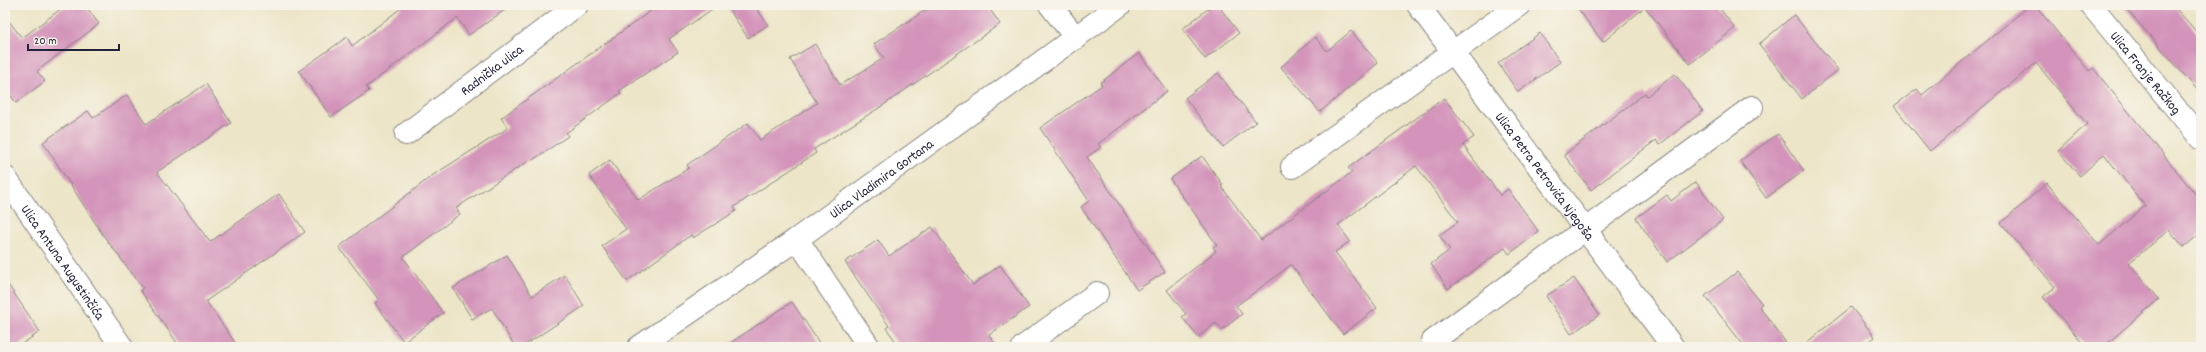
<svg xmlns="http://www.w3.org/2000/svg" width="2206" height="352" font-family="Dekko,sans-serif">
	<rect width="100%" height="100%" fill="#f7f3e8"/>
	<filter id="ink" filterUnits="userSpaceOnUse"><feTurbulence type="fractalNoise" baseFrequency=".025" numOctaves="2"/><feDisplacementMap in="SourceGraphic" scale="8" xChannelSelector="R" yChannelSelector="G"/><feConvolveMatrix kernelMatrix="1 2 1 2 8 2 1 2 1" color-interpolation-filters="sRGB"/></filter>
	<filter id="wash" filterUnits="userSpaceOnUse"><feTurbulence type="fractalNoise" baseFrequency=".012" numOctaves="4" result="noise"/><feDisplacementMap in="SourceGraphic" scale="16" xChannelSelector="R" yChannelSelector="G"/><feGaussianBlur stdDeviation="0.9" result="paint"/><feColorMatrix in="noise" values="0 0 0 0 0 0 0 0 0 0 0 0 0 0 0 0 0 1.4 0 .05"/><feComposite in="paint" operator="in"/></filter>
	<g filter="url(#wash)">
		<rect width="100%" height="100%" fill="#ece5c7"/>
		<g id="blocks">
			<g fill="#d393ba">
				<path d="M66 5H85L99 24 37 71 45 81 16 103 5 87V16L22 38Z"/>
				<path d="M405 5H512L469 35 457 18 366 87 369 91 331 117 299 71 347 37 352 46Z"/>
				<path d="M659 5H718L669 39 678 52 619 91 621 93 566 133 568 136 531 161 530 160 456 208 460 214 403 257 443 313 404 342 375 303 379 300 339 247 433 175 508 128 501 118Z"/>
				<path d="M726 5H754L768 25 748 38Z"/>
				<path d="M933 5H987L1000 24 882 106 814 149 816 153 734 207 736 211 693 238 691 235 627 281 602 246 626 229 589 175 610 160 638 200 689 168 687 165 748 123 760 140 817 103 790 59 815 44 840 85 884 58 874 44Z"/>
				<path d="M1213 5H1218L1239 33 1205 59 1182 29Z"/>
				<path d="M1575 5H1717L1735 28 1690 64 1645 7 1603 42Z"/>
				<path d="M2030 5H2035L2089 71 2093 68 2201 201V233L2184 247 2169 230 2129 263 2159 299 2103 347H2086L2043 297 2055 287 2001 223 2047 183 2099 245 2145 206 2104 154 2080 176 2058 151 2087 124 2036 63 1930 151 1894 106 1917 89 1922 95Z"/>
				<path d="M2123 5H2173L2201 37V94Z"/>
				<path d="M1794 15 1838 70 1802 99 1759 44Z"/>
				<path d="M1351 31 1378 63 1320 112 1281 67 1315 37 1327 51Z"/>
				<path d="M1540 33 1560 62 1518 92 1498 63Z"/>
				<path d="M1139 53 1167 91 1098 144 1101 147 1087 157 1165 272 1137 290 1081 207 1089 201 1040 128 1102 85 1100 83Z"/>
				<path d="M1218 73 1256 122 1223 147 1185 98Z"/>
				<path d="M1675 74 1703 111 1659 145 1656 140 1591 190 1564 155 1645 93 1647 96Z"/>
				<path d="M206 84 231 123 157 172 210 242 279 194 305 232 206 301 238 347H180L140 290 143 288 103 235 43 142 88 111 93 118 127 95 146 124Z"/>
				<path d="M1444 98 1474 137 1463 145 1500 195 1508 189 1539 232 1509 254 1505 248 1448 289 1431 264 1450 250 1439 235 1458 222 1416 166 1338 225 1350 241 1335 252 1377 308 1343 334 1291 265 1236 306 1242 314 1222 330 1216 323 1198 337 1182 317 1186 314 1167 290 1216 251 1213 247 1217 245 1170 179 1202 156 1223 185 1221 186 1261 240 1352 172 1348 168Z"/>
				<path d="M1778 134 1804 171 1766 198 1740 161Z"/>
				<path d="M1696 182 1723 220 1667 262 1636 218 1667 195 1671 201Z"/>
				<path d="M932 227 973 285 1000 265 1029 307 989 335 997 347H900L886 328 889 326 845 262 878 240 889 256Z"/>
				<path d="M507 255 532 296 565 275 584 306 522 347H515L492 308 472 319 453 288Z"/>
				<path d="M1737 272 1762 304 1759 306 1789 347H1745L1705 296Z"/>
				<path d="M1574 278 1599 315 1571 334 1546 296Z"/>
				<path d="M5 280 40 332 17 347H5Z"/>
				<path d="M792 302 822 347H724Z"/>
				<path d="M1851 307 1875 337 1862 347H1801Z"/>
			</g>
		</g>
	</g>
	<g filter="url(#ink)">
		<use href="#blocks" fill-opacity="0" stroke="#878481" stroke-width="1"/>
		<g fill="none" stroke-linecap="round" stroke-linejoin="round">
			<defs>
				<g id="minor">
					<path d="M1050 5 1076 38"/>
					<path id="s1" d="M1418 5 1673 347"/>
					<path id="s2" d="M2091 5 2201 139"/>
					<path id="s3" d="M406 134 577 5"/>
					<path d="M1292 167 1519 5"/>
					<path id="s4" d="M5 177 122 347"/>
					<path d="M797 239 869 347"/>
					<path d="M1433 341 1752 107"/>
					<path d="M1023 347 1097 293"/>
				</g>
				<g id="tertiary">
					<path id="s5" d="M639 347 797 239 1120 5"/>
				</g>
			</defs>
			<use href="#minor" stroke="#878481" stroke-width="24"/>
			<use href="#tertiary" stroke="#878481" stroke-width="24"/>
			<use href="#minor" stroke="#fff" stroke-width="22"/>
			<use href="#tertiary" stroke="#fff" stroke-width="22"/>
		</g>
	</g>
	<g text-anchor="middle" stroke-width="3" stroke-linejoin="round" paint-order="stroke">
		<g font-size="14" fill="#22223b" stroke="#f7f3e8">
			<text dy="5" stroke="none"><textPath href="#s3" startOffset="107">Radnička ulica</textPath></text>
			<text dy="5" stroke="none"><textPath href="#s2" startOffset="87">Ulica Franje Račkog</textPath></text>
			<text dy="5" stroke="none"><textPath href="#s1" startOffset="213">Ulica Petra Petrovića Njegoša</textPath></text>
			<text dy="5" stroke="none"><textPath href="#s5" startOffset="295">Ulica Vladimira Gortana</textPath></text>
			<text dy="5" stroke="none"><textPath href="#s4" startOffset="103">Ulica Antuna Augustinčića</textPath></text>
		</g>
	</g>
	<rect width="2206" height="352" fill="none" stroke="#f7f3e8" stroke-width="20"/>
	<path d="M28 44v6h91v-6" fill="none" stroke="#22223b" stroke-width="2"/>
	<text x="34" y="44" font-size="12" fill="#22223b" stroke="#f7f3e8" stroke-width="3" paint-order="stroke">20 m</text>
</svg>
